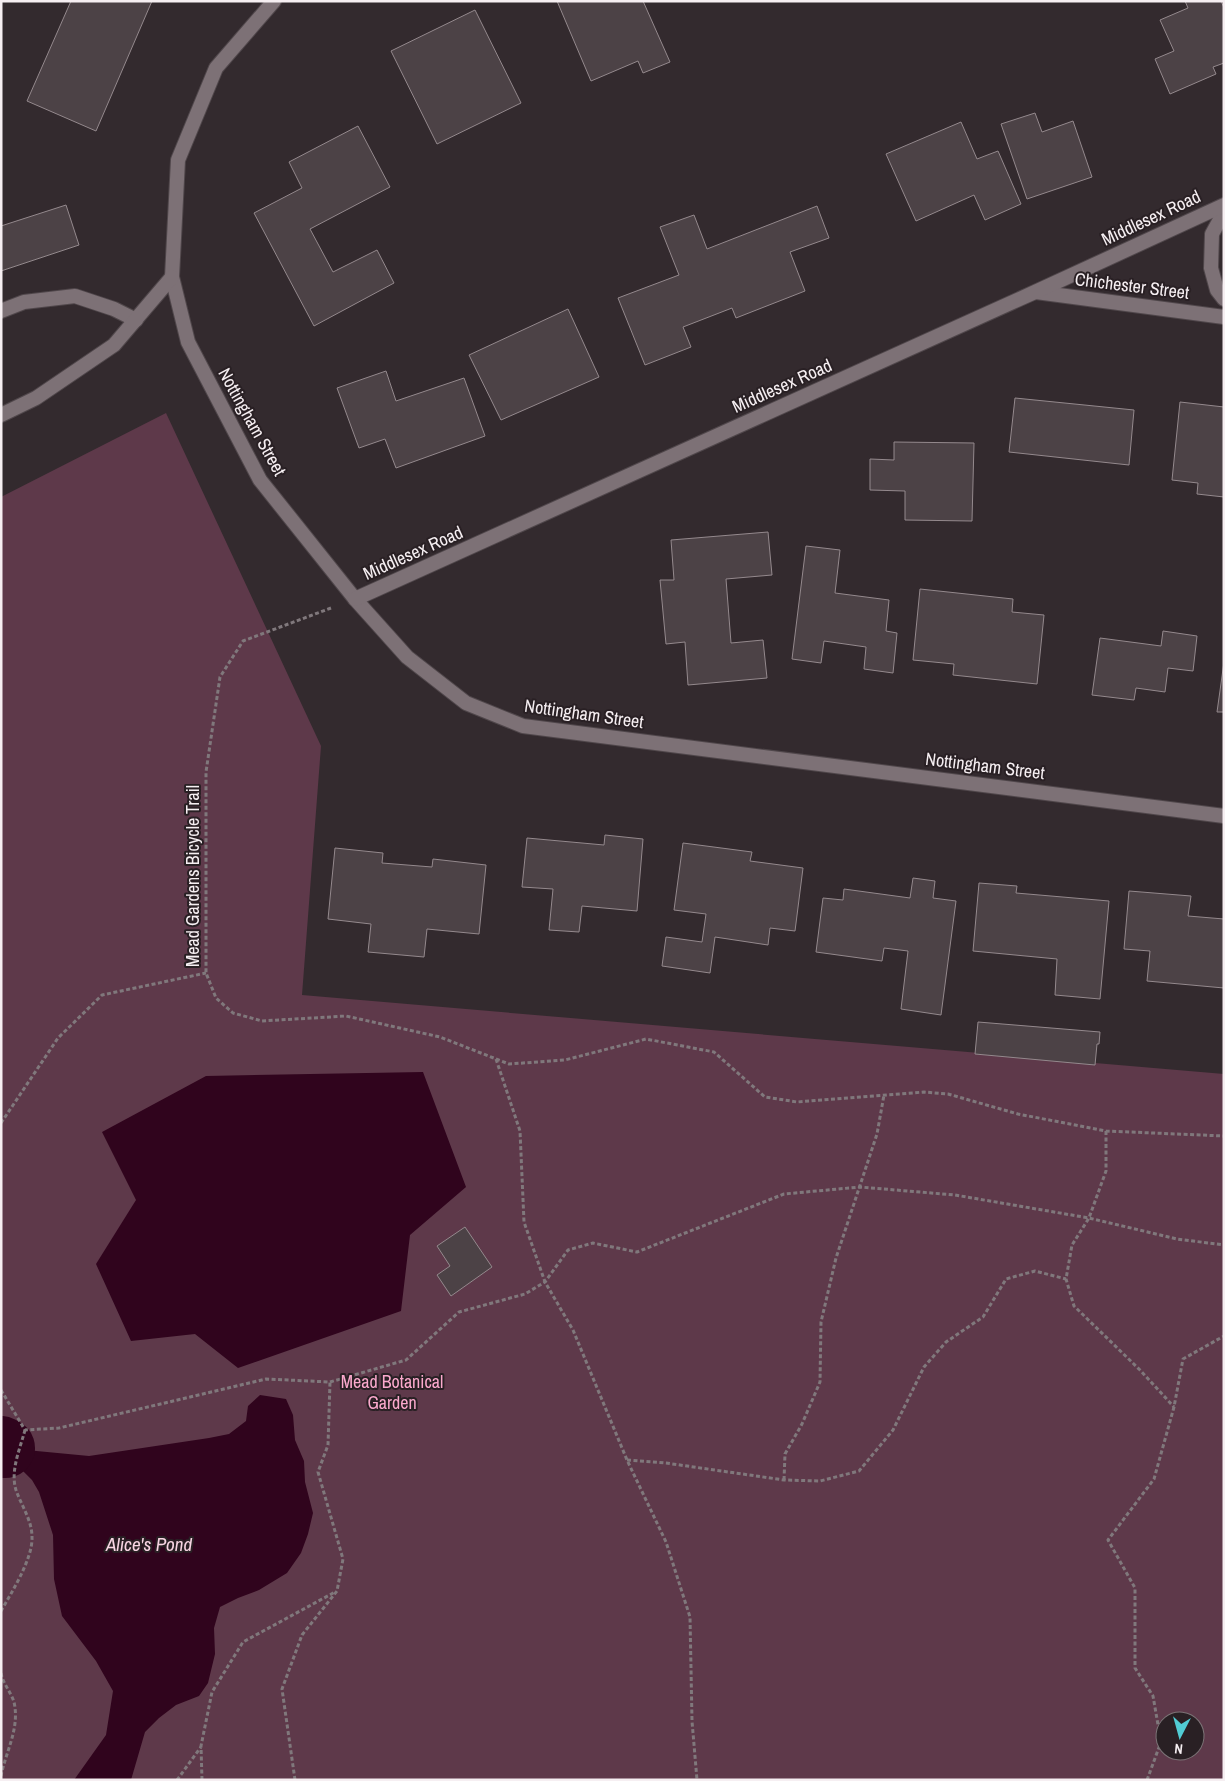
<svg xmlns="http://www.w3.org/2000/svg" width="1225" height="1781" font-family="'Archivo Narrow',sans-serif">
	<rect width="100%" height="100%" fill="#332a2e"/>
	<path fill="#5e394a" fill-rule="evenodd" d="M166 413 321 746 302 995 1224 1074V1780H1V497ZM1165 1721H1195V1751H1165Z"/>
	<g fill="#30041d">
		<path d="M423 1072 466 1187 410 1235 401 1311 238 1368 195 1334 131 1341 96 1264 136 1200 102 1132 206 1076Z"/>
		<path d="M260 1395 286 1399 293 1415 295 1440 304 1461 305 1482 313 1513 308 1534 301 1553 287 1573 259 1590 238 1598 220 1607 214 1628 215 1654 208 1683 199 1696 176 1705 159 1718 145 1732 131 1780H74L106 1735 113 1691 96 1661 62 1616 54 1579 53 1535 39 1492 32 1480 22 1470 8 1461 5 1448 89 1456 209 1438 229 1434 246 1421 248 1406Z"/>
	</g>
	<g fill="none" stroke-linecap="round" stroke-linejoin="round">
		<path stroke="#30041d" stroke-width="60" d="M1 1446 5 1448"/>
	</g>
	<g fill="#4c4246" stroke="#94898d">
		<path d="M71 1H152L96 131 27 101Z"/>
		<path d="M557 1H643L670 62 643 73 638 61 591 81Z"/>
		<path d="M1185 1H1221L1224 8V63L1213 67 1216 74 1170 94 1155 59 1174 51 1160 20 1188 8Z"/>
		<path d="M475 10 521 103 437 144 391 51Z"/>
		<path d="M1035 113 1042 132 1073 121 1092 177 1027 199 1001 124Z"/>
		<path d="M961 122 977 159 998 151 1021 204 985 220 974 195 916 221 886 154Z"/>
		<path d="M358 126 390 187 310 229 333 272 377 250 394 283 314 326 254 213 302 188 289 162Z"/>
		<path d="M66 205 79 245 1 271V226Z"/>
		<path d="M817 206 829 238 790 252 805 291 736 318 732 308 683 327 691 347 645 365 618 298 679 275 660 227 694 215 707 249Z"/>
		<path d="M568 309 599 377 501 420 469 355Z"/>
		<path d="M386 371 396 401 464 378 485 436 396 468 385 439 359 448 337 388Z"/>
		<path d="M1015 398 1134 410 1129 465 1009 452Z"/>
		<path d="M1180 402 1224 407V497L1197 494 1198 483 1172 480Z"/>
		<path d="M894 442 974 443 972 521 905 520V491L870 490V459L894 460Z"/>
		<path d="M768 532 772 575 726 579 731 643 763 640 767 678 688 685 685 642 666 644 660 580H674L671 540Z"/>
		<path d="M806 546 840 550 835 593 889 600 886 631 897 633 893 673 864 669 866 647 824 641 821 663 792 659Z"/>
		<path d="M920 589 1013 599 1012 612 1044 615 1037 684 953 675 954 664 913 660Z"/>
		<path d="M1163 631 1197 636 1193 671 1168 668 1165 692 1136 688 1134 700 1092 695 1100 638 1161 646Z"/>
		<path d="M1224 662V712H1217Z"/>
		<path d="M605 835 643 839 637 911 582 906 579 932 549 930 553 889 522 887 527 838 604 845Z"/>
		<path d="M683 843 752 852 750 861 803 868 795 931 770 928 768 945 715 937 710 973 662 966 666 937 702 942 706 914 674 910Z"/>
		<path d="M335 848 383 853 382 863 432 867 433 859 486 865 479 934 427 929 424 957 368 952 371 924 328 919Z"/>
		<path d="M913 878 935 881 933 898 956 901 941 1015 901 1009 908 951 884 948 882 961 816 952 823 898 843 900 844 889 910 898Z"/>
		<path d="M979 883 1017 886 1016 893 1109 901 1100 999 1055 995 1057 959 973 951Z"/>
		<path d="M1129 891 1191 896 1188 916 1224 919V988L1147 981 1150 951 1124 949Z"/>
		<path d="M978 1022 1100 1032 1099 1044H1097L1095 1065 975 1054Z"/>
		<path d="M465 1227 492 1267 451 1296 437 1275 450 1266 437 1246Z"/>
	</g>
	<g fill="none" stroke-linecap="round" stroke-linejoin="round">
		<defs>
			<path id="service" d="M1 311 24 302 75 296 114 309 136 320"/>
			<g id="minor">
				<path d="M274 1 216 68 178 160 172 277 188 342 260 480 355 599 407 657 466 703 523 726 1224 816"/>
				<path d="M1224 212 1212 234 1211 268 1217 290 1224 299"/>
				<path d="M1036 292 1224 317"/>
				<path d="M1 415 36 398 114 345 172 277"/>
				<path d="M355 599 1035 292 1224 205"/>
			</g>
		</defs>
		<use href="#service" stroke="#50474b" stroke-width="16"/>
		<use href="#minor" stroke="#50474b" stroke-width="16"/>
		<g stroke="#80787c" stroke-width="3" stroke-dasharray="4 2.5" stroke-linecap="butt">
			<path d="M331 608 243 641 220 677 206 772V973L216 998 233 1013 262 1021 346 1016 440 1037 509 1064 565 1060 646 1039 714 1052 765 1097 797 1102 924 1092 948 1094 1018 1114 1106 1131 1224 1136"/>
			<path d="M496 1059 520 1131 524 1222 545 1282 573 1330 627 1460 666 1542 690 1617 692 1721 697 1780"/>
			<path d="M1 1123 58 1038 102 995 206 973"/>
			<path d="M1106 1131V1171L1089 1218 1072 1245 1066 1279 1074 1306 1140 1370 1174 1407"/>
			<path d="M1 1390 25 1430 59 1428 266 1379 330 1382 406 1360 459 1312 525 1294 545 1282 568 1250 593 1243 637 1252 784 1194 860 1187 955 1195 1089 1218 1177 1239 1224 1245"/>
			<path d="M627 1460 666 1463 784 1480 820 1481 859 1471 893 1430 924 1367 946 1342 983 1317 1006 1279 1035 1271 1066 1279"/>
			<path d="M784 1480 785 1454 802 1424 820 1382 821 1322 836 1258 877 1134 884 1095"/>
			<path d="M1 1611C12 1592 33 1558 32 1537 32 1520 21 1505 16 1490 10 1471 20 1449 25 1430"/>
			<path d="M1 1673C3 1684 11 1692 14 1702 20 1728 6 1751 1 1776"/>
			<path d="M177 1780 201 1747"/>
			<path d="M202 1780 201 1746 212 1692 243 1642 335 1592"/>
			<path d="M295 1780 282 1689 302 1635 337 1591 343 1559 318 1472 328 1445 330 1382"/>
			<path d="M1147 1780 1161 1742 1153 1696 1135 1668V1588L1108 1540 1154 1479 1174 1407 1183 1359 1224 1336"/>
		</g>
		<use href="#service" stroke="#7d7176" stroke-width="14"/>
		<use href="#minor" stroke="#7d7176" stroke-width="14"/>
	</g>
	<g text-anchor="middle" stroke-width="4" stroke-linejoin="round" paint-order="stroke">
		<g font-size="18" fill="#f6eff2" stroke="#292024">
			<text transform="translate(1151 218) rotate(-25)" y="6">Middlesex Road</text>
			<text transform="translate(1132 286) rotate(7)" y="6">Chichester Street</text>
			<text transform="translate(782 386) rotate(-24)" y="6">Middlesex Road</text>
			<text transform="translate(252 422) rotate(61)" y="6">Nottingham Street</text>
			<text transform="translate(413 553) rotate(-24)" y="6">Middlesex Road</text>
			<text transform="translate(584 714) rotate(8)" y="6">Nottingham Street</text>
			<text transform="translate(985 766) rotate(7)" y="6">Nottingham Street</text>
			<text transform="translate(193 876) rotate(-90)" y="6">Mead Gardens Bicycle Trail</text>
		</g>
		<g font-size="18" fill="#fba9cd" stroke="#292024">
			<text x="392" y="1388">Mead Botanical<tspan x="392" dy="21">Garden</tspan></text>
		</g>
		<g font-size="19" font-style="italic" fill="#f8d5e3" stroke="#292024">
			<text x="149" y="1551">Alice's Pond</text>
		</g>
	</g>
	<rect width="1225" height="1781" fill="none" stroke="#f6eff2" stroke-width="5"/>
	<g transform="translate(1180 1736) rotate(186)"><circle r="24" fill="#292024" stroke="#7b7376"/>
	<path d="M0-4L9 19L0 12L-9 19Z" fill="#51ccd4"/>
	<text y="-8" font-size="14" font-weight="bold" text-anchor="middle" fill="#f6eff2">N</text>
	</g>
</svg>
